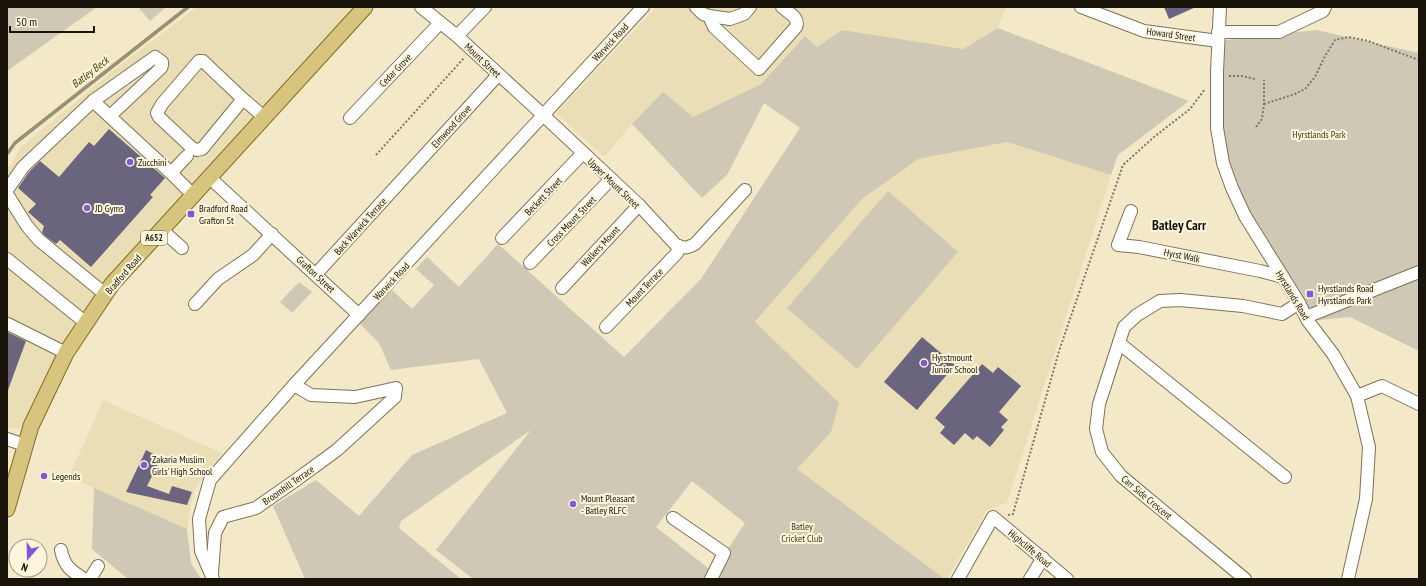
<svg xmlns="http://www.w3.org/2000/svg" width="1426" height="586" font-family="'PT Sans Narrow',sans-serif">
	<rect width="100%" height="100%" fill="#f3e9c9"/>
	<g fill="#eadeb6">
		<path d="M197 7H365L181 208 66 353 31 426 7 429V168L10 166 21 147 110 73Z"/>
		<path d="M656 7H1006L998 28 963 49 842 30 817 47 805 36 761 84 693 117 663 93 632 124 604 157 556 113Z"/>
		<path d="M1007 142 1111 175 1007 503 987 510 947 579H945L796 469 831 432 755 323 862 199 918 159Z"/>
		<path d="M103 400 222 453 196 486 191 503 187 529 69 477Z"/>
	</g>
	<g fill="#cec8b4" fill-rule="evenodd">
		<path d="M7 7H97L7 71Z"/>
		<path d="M138 7H166L150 21Z"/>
		<path d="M998 28 1189 101 1118 155 1111 175 1007 142 918 159 862 199 755 322 839 403 831 432 797 469 945 579H473L436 550 531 430 401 521 399 528 461 579H305L273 506 316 480 359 516 412 455 507 413 479 359 391 370 379 343 360 324 391 289 412 309 434 285 416 269 427 257 459 287 498 244 624 357 701 279 800 128 764 103 727 175 702 198 632 124 663 92 693 117 761 84 805 36 817 47 842 30 963 49ZM692 481 745 523 713 572 656 527Z"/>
		<path d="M1316 30 1419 53V351L1350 317 1308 321 1223 163 1218 41Z"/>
		<path d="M888 191 958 252 857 369 787 308Z"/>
		<path d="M299 282 312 292 292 313 280 302Z"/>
		<path d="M94 488 187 529 191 563 201 579H128L92 549Z"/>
	</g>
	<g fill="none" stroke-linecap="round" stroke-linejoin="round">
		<path stroke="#9a9173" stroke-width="3.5" d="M7 154 15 143 188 7"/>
	</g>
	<g fill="#6a647f">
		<path d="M1164 7H1196L1169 19Z"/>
		<path d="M109 129 165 178 150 195 153 197 91 267 60 240 56 244 44 235 42 232 44 226 28 212 36 204 18 188 29 172 40 161 59 177 89 142 94 146Z"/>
		<path d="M7 332 26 341 8 390H7Z"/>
		<path d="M922 337 955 365 917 410 884 382Z"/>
		<path d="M982 364 993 373 998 367 1021 386 999 412 1008 420 1001 427 1004 430 990 447 977 436 973 440 965 433 954 445 940 433 945 427 935 418Z"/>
		<path d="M146 450 161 458 147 486 169 494 172 486 192 492 187 505 126 492Z"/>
	</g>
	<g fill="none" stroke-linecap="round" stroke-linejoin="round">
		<defs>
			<g id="minor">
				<path d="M421 7 457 36 543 115 639 205 676 245C683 249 687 248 695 244L745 190"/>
				<path d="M696 7 703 14 709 16 730 19 744 14 750 7"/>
				<path d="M1081 7 1144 31 1218 41"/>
				<path d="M1220 7 1217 72V128L1223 163 1232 188 1245 216 1299 303 1308 321 1333 354 1357 396 1369 447 1366 499 1348 579"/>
				<path d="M709 16 714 27 759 69 796 27C800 18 789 13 782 7"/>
				<path d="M1218 32H1279L1323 11 1325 7"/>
				<path d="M457 36 485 7"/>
				<path d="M243 99 202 149 197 150 192 148 159 117 157 113 162 104 199 61H203L206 64 243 99 264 117"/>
				<path d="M93 101 171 173 193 195"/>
				<path d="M350 118 440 23"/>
				<path d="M171 173 187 156"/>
				<path d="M209 177 359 315"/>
				<path d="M7 190 23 167 93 101 155 57 162 62V65L161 68 110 116"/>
				<path d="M7 194 27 226 39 240 105 294"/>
				<path d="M1131 211 1118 245 1139 247 1260 271 1283 277"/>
				<path d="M162 230 182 248"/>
				<path d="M502 238 583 153"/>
				<path d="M7 259 86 323"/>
				<path d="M530 263 611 179"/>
				<path d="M316 274 498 75"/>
				<path d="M562 288 639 205"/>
				<path d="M195 304 218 279 253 255 272 234"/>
				<path d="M1306 317 1419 272"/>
				<path d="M8 324 66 353"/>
				<path d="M606 327 677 253 679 246"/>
				<path d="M1119 343 1285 477"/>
				<path d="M1357 396 1382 386 1419 404"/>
				<path d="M7 439 25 445"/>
				<path d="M673 518 724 553 711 579"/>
				<path d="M61 550C64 566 71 571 84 579"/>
				<path d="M212 573 215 533 223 517 256 508 296 480 337 450 395 397 396 388 355 397 311 395 294 385"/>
				<path d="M90 579 98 566"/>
				<path d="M213 579 201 551 199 519 210 480 294 385 643 7"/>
				<path d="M958 579 993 517 1067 579"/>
				<path d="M1030 579 1043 558"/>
				<path d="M1245 579 1121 476 1102 452 1096 429 1099 404 1124 327 1137 315 1160 301 1180 300 1243 306 1282 314 1299 303"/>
			</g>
			<path id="major" d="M7 509 31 426 66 353 112 284 365 7"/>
		</defs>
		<use href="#minor" stroke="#7c7356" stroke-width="14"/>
		<use href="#major" stroke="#836d1d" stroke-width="17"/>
		<g stroke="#7e7762" stroke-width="2" stroke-dasharray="2 2" stroke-linecap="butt">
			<path d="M1229 76H1242L1255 79"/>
			<path d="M1264 104 1295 94 1305 89 1315 77 1325 56 1335 40 1349 37 1368 41 1419 60"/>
			<path d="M1256 127 1262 119 1264 104V80"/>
			<path d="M376 155 464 58"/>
			<path d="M1008 515 1013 514 1059 351 1123 165 1154 137 1190 109 1205 89"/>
		</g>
		<use href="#minor" stroke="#fff" stroke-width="12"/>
		<use href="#major" stroke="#d7c47e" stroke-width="15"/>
	</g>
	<g fill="#8259d2" stroke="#fef6dc" stroke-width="1.5">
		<circle cx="130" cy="162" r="4"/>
		<circle cx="87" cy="208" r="4"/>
		<rect x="187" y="210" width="8" height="8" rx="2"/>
		<rect x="1306" y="290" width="8" height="8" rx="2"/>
		<circle cx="924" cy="363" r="4"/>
		<circle cx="144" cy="465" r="4"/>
		<circle cx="44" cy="476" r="4"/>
		<circle cx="573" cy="504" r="4"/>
	</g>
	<g text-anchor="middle" stroke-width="4" stroke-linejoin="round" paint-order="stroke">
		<rect fill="#fef6dc" stroke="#5d5848" stroke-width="1" x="141" y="231" width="26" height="14" rx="3"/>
		<g font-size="9" font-weight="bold" fill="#181409">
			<text x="154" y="241">A652</text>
		</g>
		<g font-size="10" fill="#181409" stroke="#fef6dc">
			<text transform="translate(1171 34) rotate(8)" y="4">Howard Street</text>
			<text transform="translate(610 42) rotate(-47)" y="4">Warwick Road</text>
			<text transform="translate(483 60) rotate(43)" y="4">Mount Street</text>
			<text transform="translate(395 70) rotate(-46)" y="4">Cedar Grove</text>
			<text transform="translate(451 126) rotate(-48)" y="4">Elmwood Grove</text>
			<text transform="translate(614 183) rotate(44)" y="4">Upper Mount Street</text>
			<text transform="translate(543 196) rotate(-46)" y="4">Beckett Street</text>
			<text transform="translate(571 221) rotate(-46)" y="4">Cross Mount Street</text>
			<text transform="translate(360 226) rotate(-48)" y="4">Back Warwick Terrace</text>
			<text transform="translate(600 246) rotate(-47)" y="4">Walkers Mount</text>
			<text transform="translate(1182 255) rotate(11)" y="4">Hyrst Walk</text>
			<text transform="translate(123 274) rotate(-49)" y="4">Bradford Road</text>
			<text transform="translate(316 274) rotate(43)" y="4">Grafton Street</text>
			<text transform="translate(391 281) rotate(-47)" y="4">Warwick Road</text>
			<text transform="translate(644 287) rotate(-46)" y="4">Mount Terrace</text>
			<text transform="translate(1293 295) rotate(59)" y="4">Hyrstlands Road</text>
			<text transform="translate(288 485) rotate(-35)" y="4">Broomhill Terrace</text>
			<text transform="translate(1147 497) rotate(40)" y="4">Carr Side Crescent</text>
			<text transform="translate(1030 548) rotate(40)" y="4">Highcliffe Road</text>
		</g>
		<g font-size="10" fill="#41360d" stroke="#fef6dc">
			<text x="1319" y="138">Hyrstlands Park</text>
			<text x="802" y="530">Batley<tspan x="802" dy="12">Cricket Club</tspan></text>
		</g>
		<g font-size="10" fill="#181409" stroke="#fef6dc" text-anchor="start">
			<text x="138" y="166">Zucchini</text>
			<text x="95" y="212">JD Gyms</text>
			<text x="199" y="212">Bradford Road<tspan x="199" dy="12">Grafton St</tspan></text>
			<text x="1318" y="292">Hyrstlands Road<tspan x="1318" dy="12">Hyrstlands Park</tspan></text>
			<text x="932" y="361">Hyrstmount<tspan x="932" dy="12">Junior School</tspan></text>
			<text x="152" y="463">Zakaria Muslim<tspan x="152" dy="12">Girls' High School</tspan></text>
			<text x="52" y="480">Legends</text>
			<text x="581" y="502">Mount Pleasant<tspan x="581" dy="12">- Batley RLFC</tspan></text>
		</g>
		<g font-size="11" font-style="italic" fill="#4a3b00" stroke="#fef6dc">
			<text transform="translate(90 72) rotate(-38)" y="4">Batley Beck</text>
		</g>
		<g font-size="14" font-weight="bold" fill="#181409" stroke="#fef6dc">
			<text x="1179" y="230">Batley Carr</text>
		</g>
	</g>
	<rect width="1426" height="586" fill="none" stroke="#181409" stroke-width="16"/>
	<g transform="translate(28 558) rotate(200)"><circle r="19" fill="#fef6dc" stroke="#a29c88"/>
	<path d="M0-3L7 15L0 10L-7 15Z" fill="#8259d2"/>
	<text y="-6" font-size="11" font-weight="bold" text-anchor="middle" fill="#181409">N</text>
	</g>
	<path d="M10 26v6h84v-6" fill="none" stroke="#181409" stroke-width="2"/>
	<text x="16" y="26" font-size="12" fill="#181409" stroke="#fef6dc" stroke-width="3" paint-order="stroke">50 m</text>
</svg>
